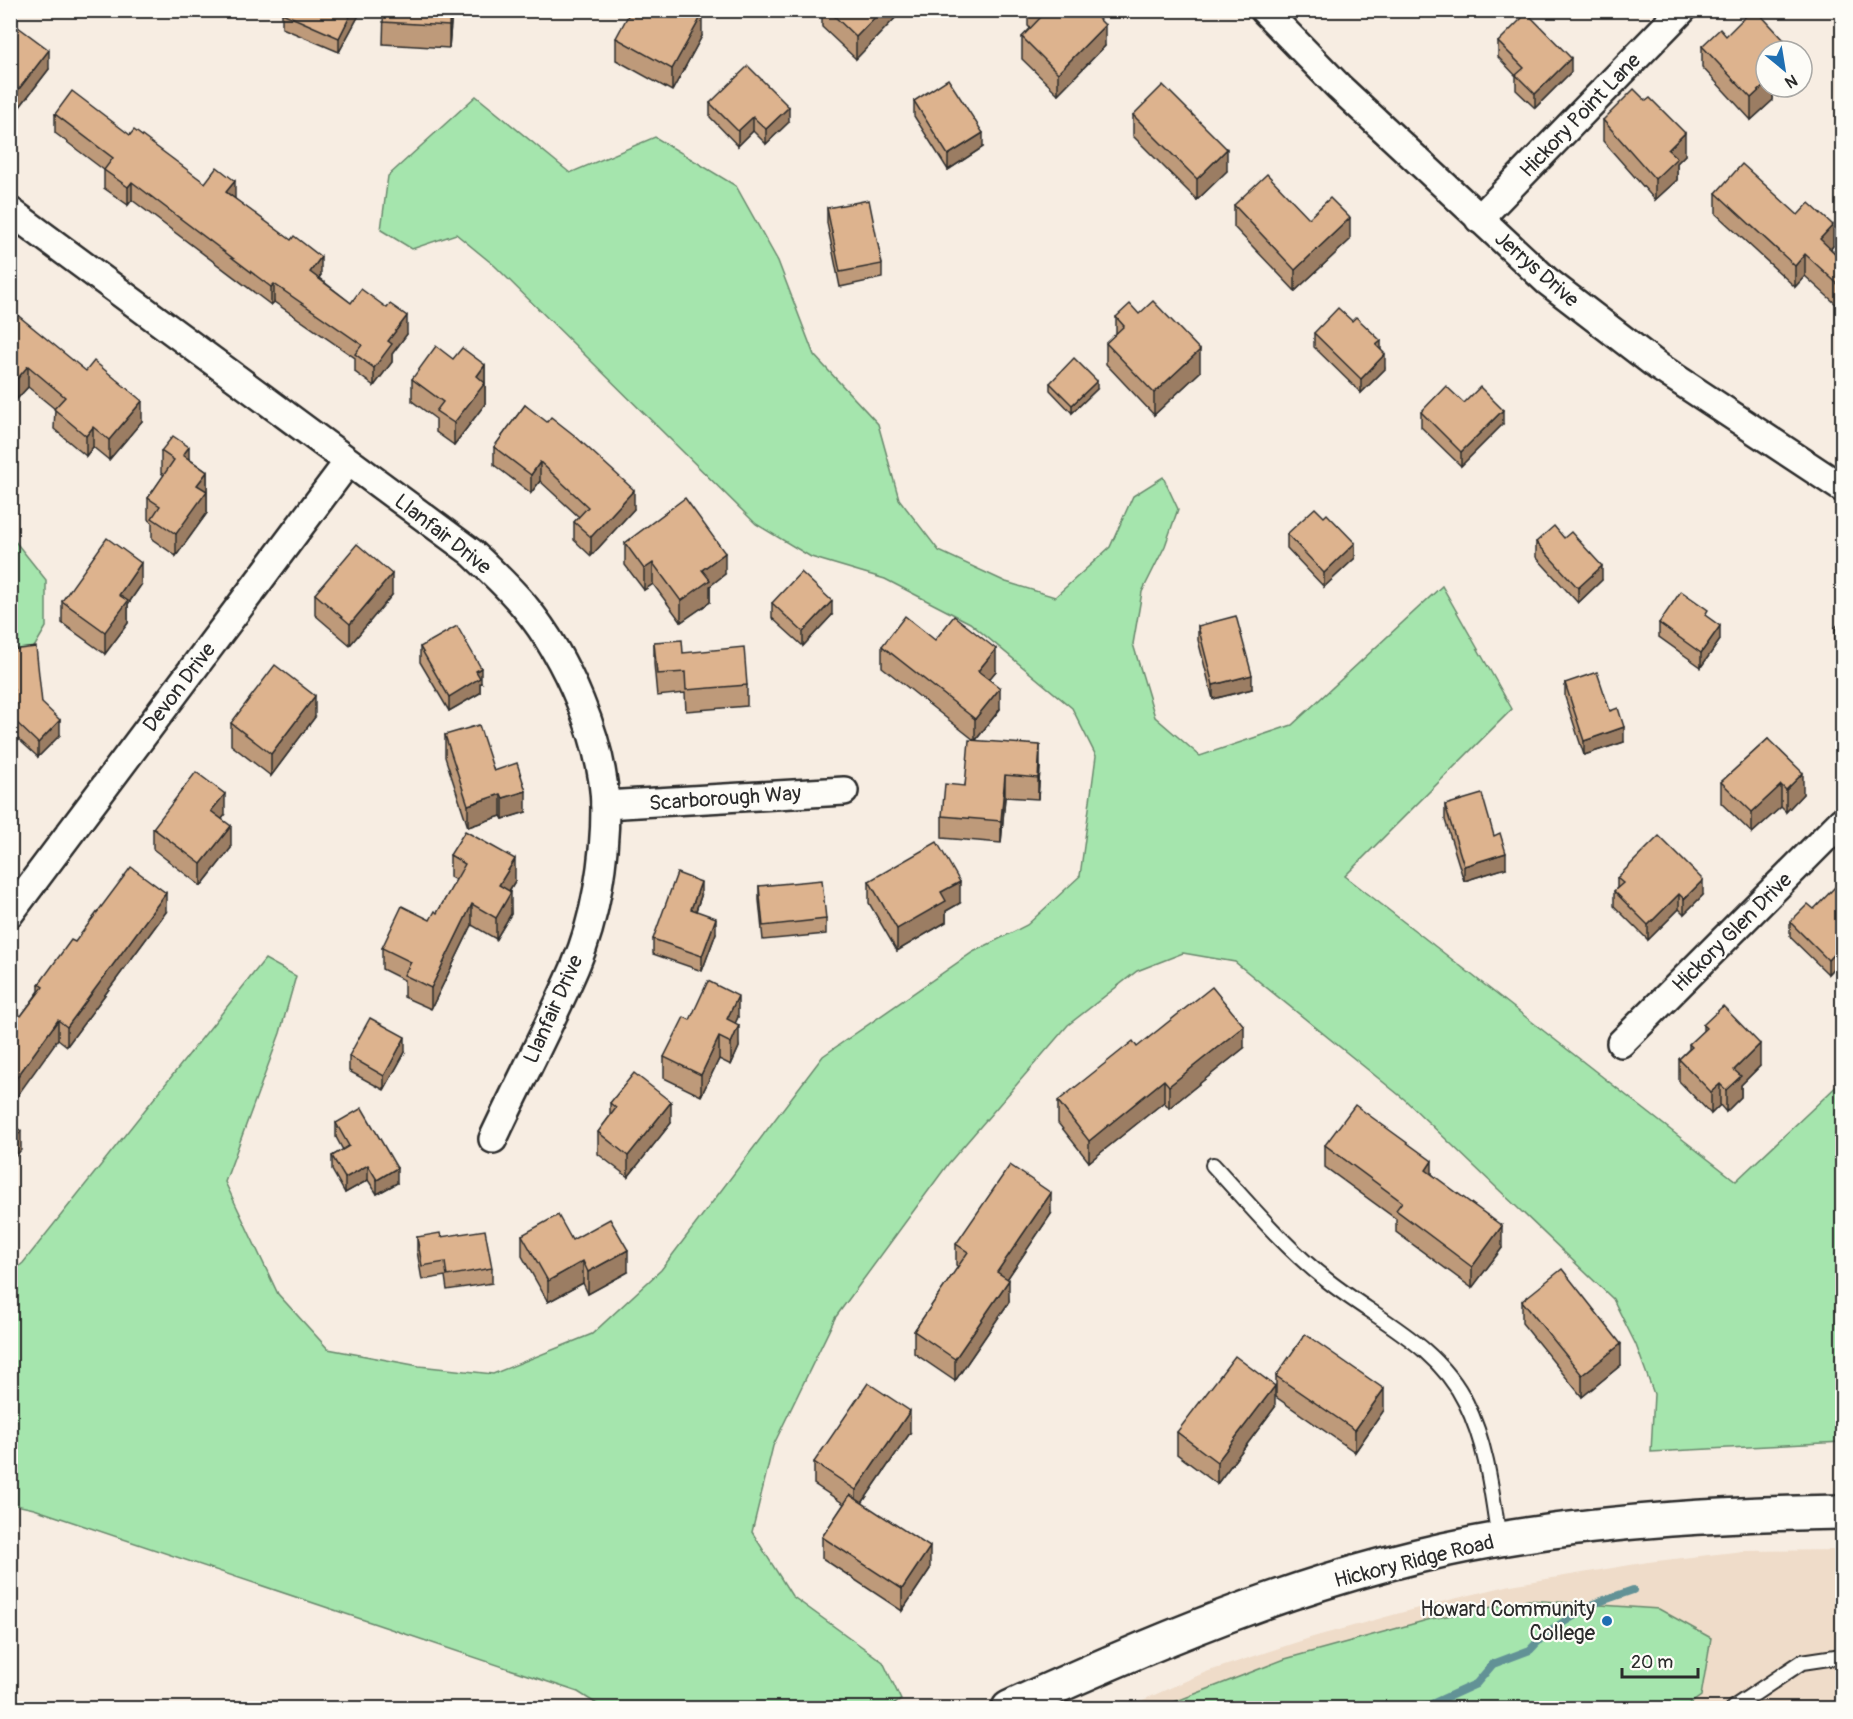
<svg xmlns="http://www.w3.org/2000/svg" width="1853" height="1719" font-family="Pangolin,sans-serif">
	<rect width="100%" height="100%" fill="#f7ede2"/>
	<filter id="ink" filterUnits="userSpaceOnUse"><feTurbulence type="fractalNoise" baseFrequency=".0167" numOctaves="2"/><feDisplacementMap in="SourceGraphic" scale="12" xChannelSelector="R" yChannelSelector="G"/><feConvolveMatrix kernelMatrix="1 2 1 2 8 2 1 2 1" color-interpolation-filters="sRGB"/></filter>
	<g filter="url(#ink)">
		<path fill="#efdcc9" d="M1842 1550V1708H1125L1206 1672 1313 1637 1429 1605 1511 1585 1648 1562 1743 1551Z"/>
		<g fill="#a5e5ad" stroke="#68886c" stroke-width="1.5">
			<path d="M476 96 570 173 655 137 736 186 778 261 814 355 878 424 899 499 939 551 1006 582 1055 597 1110 547 1133 496 1163 477 1178 509 1165 546 1142 592 1133 644 1155 717 1200 756 1292 725 1442 586 1512 709 1345 876 1736 1181 1842 1081V1442L1651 1452 1654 1394 1636 1345 1613 1299 1404 1099 1235 962 1183 953 1137 971 1068 1025 948 1164 835 1318 773 1446 752 1532 792 1596 883 1662 901 1700 888 1708H603L578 1692 34 1509 11 1504V1273L23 1263 265 959 296 976 280 1033 225 1182 278 1294 328 1349 419 1366 493 1374 592 1334 661 1270 823 1056 973 952 1027 925 1080 876 1096 756 1072 708 970 623 885 579 811 557 756 524 495 266 456 234 412 249 381 230 388 176Z"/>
			<path d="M10 535 46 580V627L19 673 10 679Z"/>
			<path d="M1528 1600 1659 1609 1711 1638 1701 1696 1684 1708H1159L1285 1659 1431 1619Z"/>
		</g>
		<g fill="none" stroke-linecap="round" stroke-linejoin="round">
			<path stroke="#629296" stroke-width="8" d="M1423 1708 1476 1684 1493 1664 1530 1650 1546 1633 1593 1604 1633 1590"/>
			<defs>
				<g id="service">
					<path d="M1213 1165C1250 1205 1285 1248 1328 1281 1376 1319 1438 1345 1466 1403 1487 1445 1492 1494 1499 1540"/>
					<path d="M1733 1708 1802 1662 1842 1656"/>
				</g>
				<g id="minor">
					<path d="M1264 10 1339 87 1547 281 1659 367 1842 488"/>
					<path d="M10 211 471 552C490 570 509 587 525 607 566 656 604 742 605 807 605 859 596 918 575 967 550 1025 520 1081 493 1139"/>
					<path d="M1479 219 1682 10"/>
					<path d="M605 805 844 791"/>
					<path d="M10 913 348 462"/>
					<path d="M1621 1043 1842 821"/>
				</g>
				<path id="tertiary" d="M1009 1708C1166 1636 1328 1568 1500 1539 1614 1520 1727 1514 1842 1512"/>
			</defs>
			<use href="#service" stroke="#2b2b2b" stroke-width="18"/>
			<use href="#minor" stroke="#2b2b2b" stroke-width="32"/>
			<use href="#tertiary" stroke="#2b2b2b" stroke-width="38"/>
			<use href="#service" stroke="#fdfcf7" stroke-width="14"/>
			<use href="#minor" stroke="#fdfcf7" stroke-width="27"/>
			<use href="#tertiary" stroke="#fdfcf7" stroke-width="33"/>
		</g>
		<g fill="#be9a7a" stroke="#2b2b2b" stroke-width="1.5">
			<path d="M359 10V15L339 52 282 28V13Z"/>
			<path d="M384 10H452L449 48 383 44Z"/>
			<path d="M822 10H900V13L856 59 822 27Z"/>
			<path d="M1028 10H1090L1105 46 1058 94 1022 59V37L1031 29 1028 26Z"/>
			<path d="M645 14 702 36 672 91 616 60V38Z"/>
			<path d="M10 21 49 69 12 117 10 116Z"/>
			<path d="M1498 42 1571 72 1535 108 1516 90V76L1498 57Z"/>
			<path d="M1702 46 1784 51H1766V87H1773V100L1751 120 1702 67Z"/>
			<path d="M914 101 983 147 948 170 914 116Z"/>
			<path d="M710 103 789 122 766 144 753 131 738 146 710 117Z"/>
			<path d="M55 114 130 135 205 183 235 199 321 275 319 278 351 303 407 334 392 354V362L374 386 355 372V358L274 302 271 305 132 200 128 205 104 188V170L55 133Z"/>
			<path d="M1133 115 1227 171 1197 200 1133 136Z"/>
			<path d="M1603 120 1685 155 1677 163V180L1655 200 1603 141Z"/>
			<path d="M1716 193 1798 215 1833 246 1831 249 1842 260V324L1837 319V305L1805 276 1795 287 1716 214Z"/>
			<path d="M1234 205 1309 218 1350 240 1295 291 1234 227Z"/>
			<path d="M827 208 882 264V278L840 287 827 223Z"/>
			<path d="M10 309 142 421 109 460 93 447 86 456 54 429 55 409 28 387 17 399 10 394Z"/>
			<path d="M1139 314 1200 372 1154 415 1106 364V343L1116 334V317Z"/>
			<path d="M1352 321 1381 350 1385 369 1361 393 1314 347V333Z"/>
			<path d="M453 359 485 365V404L454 445 436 432V419L412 401V379Z"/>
			<path d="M1050 383 1097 389 1072 413 1050 390Z"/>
			<path d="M1464 403 1503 424 1461 466 1421 427V412Z"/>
			<path d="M525 405 634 509 591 556 574 540V522L579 517 540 481 531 493 494 465V447Z"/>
			<path d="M161 451 189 459 207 472V513L176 556 152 539V522L148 519V498L164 475 161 473Z"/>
			<path d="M1287 534 1355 558 1324 587 1287 548Z"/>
			<path d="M1564 538 1602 580 1578 603 1536 557V542Z"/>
			<path d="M625 543 725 574 710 586V602L681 622 653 584 644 590 625 565Z"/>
			<path d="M141 585 128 604V623L105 654 62 623V601Z"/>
			<path d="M315 594 392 595 350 645 315 615Z"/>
			<path d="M772 603 832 615 803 646 772 618Z"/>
			<path d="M1842 621V668L1841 667V656L1835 649V628Z"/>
			<path d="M1659 623 1720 640 1701 667 1659 637Z"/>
			<path d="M1198 626 1252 689 1213 699 1198 640Z"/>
			<path d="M935 640 996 671 989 679 1000 709 976 740 1040 767 1038 799 1005 797 1001 843 942 838V816L965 786 974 740 882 667V646Z"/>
			<path d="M654 642 683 653 747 685V706L686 711 685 693 657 696 654 664Z"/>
			<path d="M420 647 481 683H480V693L449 711 420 662Z"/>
			<path d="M10 650 60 735 38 757 16 737 14 704H10Z"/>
			<path d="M1565 683 1610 711 1624 742 1584 755 1565 697Z"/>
			<path d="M315 717 271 776 231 745V723Z"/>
			<path d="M445 735 494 771 526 812 503 819 501 816 468 827 445 757Z"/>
			<path d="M1768 739 1803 794 1786 812 1781 807 1752 833 1721 803V782Z"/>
			<path d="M1445 805 1506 868 1464 881 1445 820Z"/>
			<path d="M225 815 221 820 231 848 201 886 153 849V828Z"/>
			<path d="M450 855 515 881 509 891 511 914 496 939 472 925 431 1009 404 997V980L382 969V948L430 920 437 913 456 880 450 877Z"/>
			<path d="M1617 878 1703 895 1684 914 1679 909 1648 940 1614 906V891L1617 888Z"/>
			<path d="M869 881 960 903 946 911V922L897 951 869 903Z"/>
			<path d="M759 886 826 919V934L763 940 759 900Z"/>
			<path d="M1842 889V959L1828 974 1790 937V922L1814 909Z"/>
			<path d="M701 896 696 911 716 933 702 971 653 954V939Z"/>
			<path d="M166 912 67 1046 58 1039 21 1016 39 991V984L75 942Z"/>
			<path d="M738 1017 735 1023 739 1047 731 1065 719 1059 701 1096 664 1078V1057L690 1020Z"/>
			<path d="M1703 1025 1760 1066 1741 1085V1097L1726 1112 1720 1105 1711 1114 1679 1081V1059L1689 1049V1044L1703 1031Z"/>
			<path d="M1137 1047 1244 1048 1169 1108 1164 1102 1089 1162 1058 1123V1101Z"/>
			<path d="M405 1052 384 1090 349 1071V1056Z"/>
			<path d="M610 1103 671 1123 628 1177 598 1154V1132L610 1116Z"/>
			<path d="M336 1123 397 1183 377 1194 368 1180 345 1193 332 1170V1156L343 1150 336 1137Z"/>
			<path d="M1325 1145 1432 1174 1502 1248 1472 1288 1396 1232V1219L1325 1167Z"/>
			<path d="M1051 1214 1007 1279 1009 1302 955 1381 914 1353V1331L958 1267 956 1265V1244Z"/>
			<path d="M522 1235 572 1240 628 1272 588 1294 583 1283 548 1302 522 1256Z"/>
			<path d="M417 1237H441L492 1268V1283L447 1290 445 1276 422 1280 417 1251Z"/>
			<path d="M1522 1301 1621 1365 1582 1397 1522 1323Z"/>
			<path d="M1276 1376 1384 1410 1355 1452 1276 1397Z"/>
			<path d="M1275 1407 1217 1484 1177 1454V1432Z"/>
			<path d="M910 1433 862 1503 930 1569 902 1611 822 1558V1537L844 1504 814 1484V1462Z"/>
		</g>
		<g fill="#9b7d63" stroke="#2b2b2b" stroke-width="1.5">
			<path d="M353 10H359V15L339 52V38Z"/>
			<path d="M450 10H452L449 48V26Z"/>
			<path d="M882 10H900V13L856 59V37Z"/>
			<path d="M702 15V36L672 91V69Z"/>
			<path d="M1105 25V46L1058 94V73Z"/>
			<path d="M1784 40V51H1772Z"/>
			<path d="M49 50V69L12 117V98Z"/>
			<path d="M1766 57V78L1759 64Z"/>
			<path d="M1571 58V72L1535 108V94Z"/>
			<path d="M1766 84V87H1773V100L1751 120V98Z"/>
			<path d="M789 107V122L766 144V129Z"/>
			<path d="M753 117V131L738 146V131Z"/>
			<path d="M983 133V147L948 170V155Z"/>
			<path d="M1685 133V155L1677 163V180L1655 200V179L1668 150Z"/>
			<path d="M1227 149V171L1197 200V179Z"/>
			<path d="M235 181V199L226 192Z"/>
			<path d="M132 182V200L128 205V187Z"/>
			<path d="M1350 218V240L1295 291V270Z"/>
			<path d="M1833 225V246L1820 260V239Z"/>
			<path d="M1805 254V276L1795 287V266Z"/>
			<path d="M321 257V275L310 290V272Z"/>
			<path d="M274 284V302L271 305V287Z"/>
			<path d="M407 316V334L392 354V362L374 386V368L388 341Z"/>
			<path d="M1381 341V355L1376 345Z"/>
			<path d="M1200 350V372L1154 415V393Z"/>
			<path d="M1385 354V369L1361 393V379Z"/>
			<path d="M485 365V404L454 445V423L477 376Z"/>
			<path d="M28 366V387L17 399V379Z"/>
			<path d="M1097 381V389L1072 413V405Z"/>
			<path d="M142 401V421L109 460V440Z"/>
			<path d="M1503 410V424L1461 466V452Z"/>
			<path d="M93 427V447L86 456V436Z"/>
			<path d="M189 447V468L183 455Z"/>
			<path d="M540 462V481L531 493V475Z"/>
			<path d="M207 472V513L176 556V534L197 485Z"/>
			<path d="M634 490V509L591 556V537Z"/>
			<path d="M1355 543V558L1324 587V573Z"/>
			<path d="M725 553V574L710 586V602L681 622V601L702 570Z"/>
			<path d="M141 563V585L128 604V623L105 654V632L119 595Z"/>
			<path d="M653 563V584L644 590V569Z"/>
			<path d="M1602 566V580L1578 603V588Z"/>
			<path d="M392 574V595L350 645V624Z"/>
			<path d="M832 601V615L803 646V632Z"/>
			<path d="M1720 626V640L1701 667V653Z"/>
			<path d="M996 649V671L978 693V671Z"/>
			<path d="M481 668V683H480V693L449 711V697L476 671Z"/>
			<path d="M1252 675V689L1213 699V685Z"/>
			<path d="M1000 688V709L975 741V719Z"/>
			<path d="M315 696V717L271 776V754Z"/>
			<path d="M60 720V735L38 757V743Z"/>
			<path d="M1624 727V742L1584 755V741Z"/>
			<path d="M1040 745V767L1038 799V778Z"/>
			<path d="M1803 773V794L1786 812V790Z"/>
			<path d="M1005 775V797L1001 843V821Z"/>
			<path d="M1781 785V807L1752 833V812Z"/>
			<path d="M526 791V812L503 819V798Z"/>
			<path d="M225 794V815L211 833V811Z"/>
			<path d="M501 794V816L468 827V805Z"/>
			<path d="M231 826V848L201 886V864Z"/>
			<path d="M1506 853V868L1464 881V866Z"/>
			<path d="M515 859V881L499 907V885Z"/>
			<path d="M1703 880V895L1684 914V899Z"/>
			<path d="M701 882V896L691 924V909Z"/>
			<path d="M960 882V903L946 911V922L897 951V929L941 892Z"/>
			<path d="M511 892V914L496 939V918Z"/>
			<path d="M166 893V912L67 1046V1027Z"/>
			<path d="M1679 894V909L1648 940V925Z"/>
			<path d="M472 904V925L431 1009V988Z"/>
			<path d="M716 918V933L702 971V956Z"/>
			<path d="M1842 945V959L1828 974V960Z"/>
			<path d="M738 996V1017L727 1041V1019Z"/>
			<path d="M58 1020V1039L10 1106V1087Z"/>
			<path d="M739 1025V1047L731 1065V1043Z"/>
			<path d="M1244 1026V1048L1169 1108V1086Z"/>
			<path d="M405 1037V1052L384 1090V1076Z"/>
			<path d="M719 1037V1059L701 1096V1075Z"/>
			<path d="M1760 1044V1066L1741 1085V1097L1726 1112V1090L1734 1070Z"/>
			<path d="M1164 1080V1102L1089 1162V1141Z"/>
			<path d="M1720 1084V1105L1711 1114V1092Z"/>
			<path d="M671 1102V1123L628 1177V1156Z"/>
			<path d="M21 1131V1150L10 1163V1144Z"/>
			<path d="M1432 1161V1183L1426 1170Z"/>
			<path d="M368 1165V1180L345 1193V1178Z"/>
			<path d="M397 1168V1183L377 1194V1180Z"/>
			<path d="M1051 1193V1214L997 1294V1272Z"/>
			<path d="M1502 1226V1248L1472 1288V1267Z"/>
			<path d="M628 1250V1272L588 1294V1272Z"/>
			<path d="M583 1261V1283L548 1302V1281Z"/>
			<path d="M1009 1280V1302L955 1381V1359Z"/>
			<path d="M1621 1344V1365L1582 1397V1375Z"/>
			<path d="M1275 1386V1407L1217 1484V1462Z"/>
			<path d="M1384 1389V1410L1355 1452V1430Z"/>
			<path d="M910 1411V1433L856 1512V1490Z"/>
			<path d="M930 1547V1569L902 1611V1589Z"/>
		</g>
		<g fill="#ddb38e" stroke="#2b2b2b" stroke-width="1.5">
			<path d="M283 10H353L339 38 282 13Z"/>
			<path d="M384 10H450L449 26 383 22Z"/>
			<path d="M631 10H639L645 14 647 10H694L702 15 672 69 616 38Z"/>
			<path d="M828 10H882L856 37Z"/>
			<path d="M1034 10H1090L1105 25 1058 73 1022 37 1041 17Z"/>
			<path d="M1752 10H1756L1784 40 1772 51H1766V57L1759 64 1766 71V84L1751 98 1702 46 1720 29 1726 36Z"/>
			<path d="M1527 13 1571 58 1535 94 1516 75 1524 68 1498 42Z"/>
			<path d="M10 21 49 50 12 98 10 97Z"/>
			<path d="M748 66 789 107 766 129 753 117 738 131 710 103Z"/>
			<path d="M948 79 983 133 948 155 914 101Z"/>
			<path d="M1163 85 1227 149 1197 179 1133 115Z"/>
			<path d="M1634 89 1646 101 1650 98 1685 133 1668 150 1677 158 1655 179 1603 120Z"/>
			<path d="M72 91 130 135 134 130 205 183 217 167 235 181 226 192 291 240 294 236 321 257 310 272 351 303 361 289 387 308 390 304 407 316 388 341 392 344 374 368 355 354 362 345 274 284 271 287 132 182 128 187 104 170 113 158 55 114Z"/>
			<path d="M1742 164 1798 215 1809 203 1833 225 1820 239 1842 260V288L1805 254 1795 266 1716 193Z"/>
			<path d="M1267 174 1309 218 1330 198 1350 218 1295 270 1234 205Z"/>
			<path d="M869 200 882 264 840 272 827 208Z"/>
			<path d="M1842 292V302L1837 298Z"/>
			<path d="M1153 301 1200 350 1154 393 1106 343 1124 326 1116 317 1130 304 1139 314Z"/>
			<path d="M1338 308 1352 321 1356 317 1381 341 1376 345 1385 354 1361 379 1314 333Z"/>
			<path d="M10 309 86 371 94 361 142 401 109 440 93 427 86 436 54 409 65 397 28 366 17 379 10 374Z"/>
			<path d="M436 346 453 359 462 348 485 365 477 376 485 383 454 423 436 411 443 402 412 379Z"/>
			<path d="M1074 358 1097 381 1072 405 1050 383Z"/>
			<path d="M1446 386 1464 403 1480 387 1503 410 1461 452 1421 412Z"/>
			<path d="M525 405 547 422 551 417 574 435 634 490 591 537 574 522 588 507 540 462 531 475 494 447Z"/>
			<path d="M173 436 189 447 183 455 207 472 197 485 207 491 176 534 152 518 160 506 148 498 174 460 161 451Z"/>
			<path d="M685 498 725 553 702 570 710 580 681 601 653 563 644 569 625 543Z"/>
			<path d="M1315 508 1324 517 1327 514 1355 543 1324 573 1287 534Z"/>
			<path d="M1554 526 1564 538 1571 532 1602 566 1578 588 1536 542Z"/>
			<path d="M107 538 141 563 119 595 128 601 105 632 62 601Z"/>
			<path d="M357 544 392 574 350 624 315 594Z"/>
			<path d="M801 572 832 601 803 632 772 603Z"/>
			<path d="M1681 591 1708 610 1705 615 1720 626 1701 653 1659 623Z"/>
			<path d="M905 616 935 640 954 616 996 649 978 671 1000 688 975 719 882 646Z"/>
			<path d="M1236 616 1252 675 1213 685 1198 626Z"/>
			<path d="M1842 621V635L1835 628Z"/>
			<path d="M457 626 481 668 476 671 480 678 449 697 420 647Z"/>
			<path d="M682 640 683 653 744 647 747 685 686 690 685 672 657 674 654 642Z"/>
			<path d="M36 647 42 703 60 720 38 743 16 722 14 690H10V650Z"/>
			<path d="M275 665 315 696 271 754 231 723Z"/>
			<path d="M1597 672 1610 711 1618 708 1624 727 1584 741 1565 683Z"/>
			<path d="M479 725 494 771 517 763 526 791 503 798 501 794 468 805 445 735Z"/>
			<path d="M1768 739 1803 773 1786 790 1781 785 1752 812 1721 782Z"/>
			<path d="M969 740 1040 745 1038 778 1005 775 1001 821 942 816 945 784 965 786Z"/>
			<path d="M196 772 225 794 211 811 231 826 201 864 153 828Z"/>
			<path d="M1482 794 1494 836 1500 833 1506 853 1464 866 1445 805Z"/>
			<path d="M465 831 515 859 499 885 511 892 496 918 472 904 431 988 404 975 411 962 382 948 402 906 430 920 435 911 437 913 465 864 450 855Z"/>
			<path d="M1659 836 1703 880 1684 899 1679 894 1648 925 1614 891 1623 883 1617 878Z"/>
			<path d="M937 842 960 882 941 892 946 901 897 929 869 881Z"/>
			<path d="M131 867 166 893 67 1027 58 1020 10 1087V1021L16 1013 21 1016 43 987 39 984 71 940 75 942Z"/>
			<path d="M677 873 701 882 691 909 716 918 702 956 653 939Z"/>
			<path d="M822 880 826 919 763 926 759 886Z"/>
			<path d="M1838 884 1842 889V945L1828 960 1790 922 1808 904 1814 909Z"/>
			<path d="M708 981 738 996 727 1019 739 1025 731 1043 719 1037 701 1075 664 1057 684 1017 690 1020Z"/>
			<path d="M1212 987 1244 1026 1169 1086 1164 1080 1089 1141 1058 1101 1133 1041 1137 1047Z"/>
			<path d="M1723 1006 1760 1044 1734 1070 1741 1076 1726 1090 1720 1084 1711 1092 1679 1059 1692 1047 1689 1044 1706 1028 1703 1025Z"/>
			<path d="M370 1018 405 1037 384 1076 349 1056Z"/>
			<path d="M634 1073 671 1102 628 1156 598 1132 616 1108 610 1103Z"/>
			<path d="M1355 1105 1432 1161 1426 1170 1502 1226 1472 1267 1396 1210 1402 1202 1325 1145Z"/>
			<path d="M362 1108 397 1168 377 1180 368 1165 345 1178 332 1156 349 1146 336 1123Z"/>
			<path d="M10 1123 21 1131 10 1144Z"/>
			<path d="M1010 1165 1051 1193 997 1272 1009 1280 955 1359 914 1331 968 1252 956 1244Z"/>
			<path d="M558 1215 572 1240 610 1219 628 1250 588 1272 583 1261 548 1281 522 1235Z"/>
			<path d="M485 1230 492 1268 447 1276 445 1262 422 1266 417 1237 440 1233 441 1237Z"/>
			<path d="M1562 1269 1621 1344 1582 1375 1522 1301Z"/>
			<path d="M1305 1334 1384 1389 1355 1430 1276 1376Z"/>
			<path d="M1235 1356 1275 1386 1217 1462 1177 1432Z"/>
			<path d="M868 1383 910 1411 856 1490 814 1462Z"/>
			<path d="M850 1495 930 1547 902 1589 822 1537Z"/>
		</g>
	</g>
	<circle fill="#1f6fb2" stroke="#fdfcf7" stroke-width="2" cx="1607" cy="1621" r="6"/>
	<g text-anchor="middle" stroke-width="4.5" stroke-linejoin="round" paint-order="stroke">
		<g font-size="21" fill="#2b2b2b" stroke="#fdfcf7">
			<text transform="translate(1580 115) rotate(-46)" y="7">Hickory Point Lane</text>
			<text transform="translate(1537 269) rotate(41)" y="7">Jerrys Drive</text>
			<text transform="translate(443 534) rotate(38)" y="7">Llanfair Drive</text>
			<text transform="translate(179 687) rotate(-53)" y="7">Devon Drive</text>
			<text transform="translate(725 798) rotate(-4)" y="7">Scarborough Way</text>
			<text transform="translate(1732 932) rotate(-45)" y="7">Hickory Glen Drive</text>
			<text transform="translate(553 1009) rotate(-66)" y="7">Llanfair Drive</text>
			<text transform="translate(1414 1561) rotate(-14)" y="7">Hickory Ridge Road</text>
		</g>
		<g font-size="21" fill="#2b2b2b" stroke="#fdfcf7" text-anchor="end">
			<text x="1595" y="1616">Howard Community<tspan x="1595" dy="24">College</tspan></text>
		</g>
	</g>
	<rect width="1853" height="1719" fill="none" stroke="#fdfcf7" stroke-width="36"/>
	<rect x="18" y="18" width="1817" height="1683" fill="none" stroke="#2b2b2b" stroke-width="2" filter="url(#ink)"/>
	<g transform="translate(1784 69) rotate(150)"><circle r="28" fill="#fdfcf7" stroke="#a9a8a5" stroke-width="1.5"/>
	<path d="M0-4.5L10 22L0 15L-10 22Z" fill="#1f6fb2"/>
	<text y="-9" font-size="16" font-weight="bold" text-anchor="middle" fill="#2b2b2b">N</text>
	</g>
	<path d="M1622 1668v9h76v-9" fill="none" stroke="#2b2b2b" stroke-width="3"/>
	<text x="1631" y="1668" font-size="18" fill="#2b2b2b" stroke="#fdfcf7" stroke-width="4.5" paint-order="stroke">20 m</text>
</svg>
